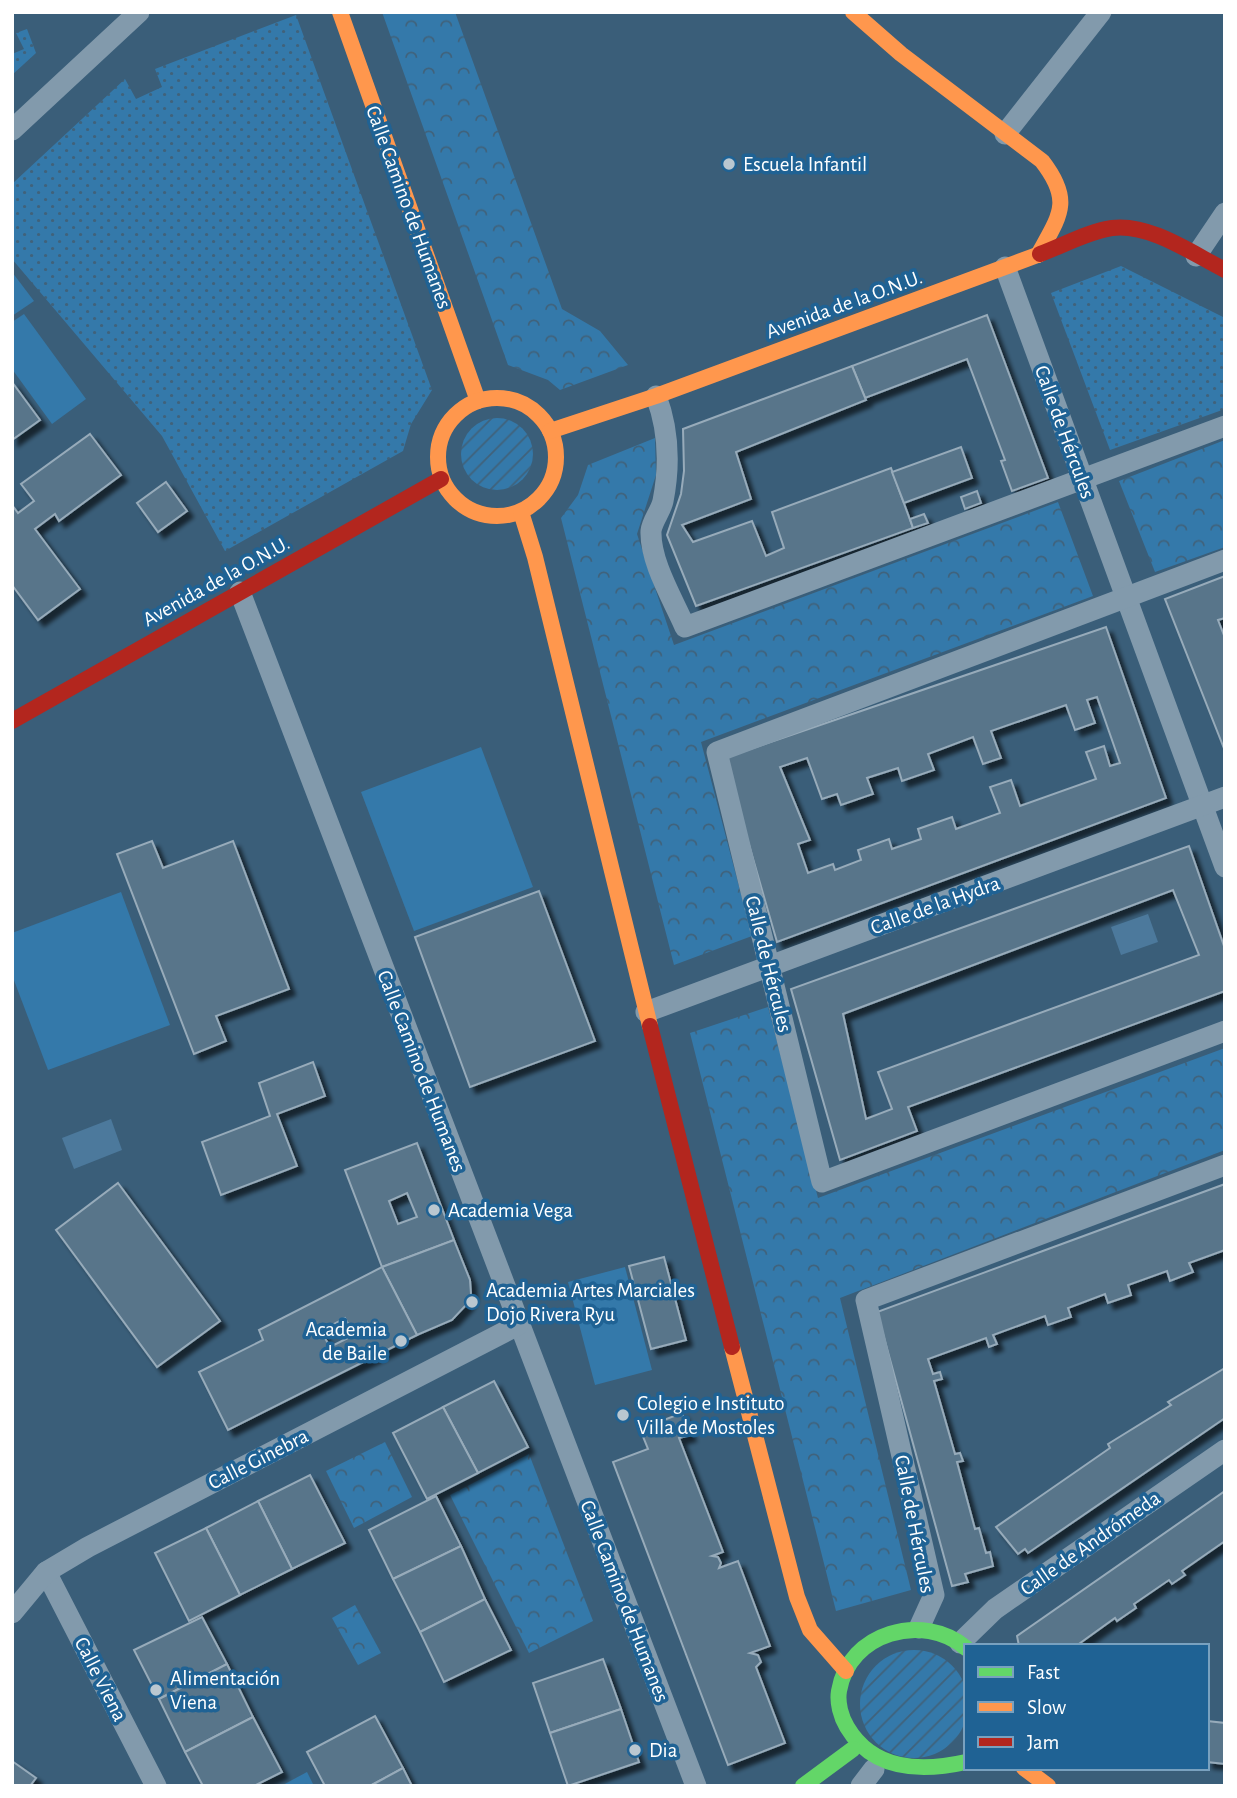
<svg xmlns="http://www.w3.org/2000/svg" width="1237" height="1798" font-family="'Alegreya Sans',sans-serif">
	<defs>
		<pattern id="grass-dots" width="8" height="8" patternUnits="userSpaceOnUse" patternTransform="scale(1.75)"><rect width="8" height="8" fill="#3479aa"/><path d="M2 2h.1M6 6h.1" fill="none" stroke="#40627b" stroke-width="1.8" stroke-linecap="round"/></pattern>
		<pattern id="park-crowns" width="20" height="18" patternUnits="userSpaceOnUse" patternTransform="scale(1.75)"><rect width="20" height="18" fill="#3479aa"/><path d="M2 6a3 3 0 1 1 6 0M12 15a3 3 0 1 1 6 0" fill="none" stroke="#40627b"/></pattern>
		<pattern id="garden-furrows" width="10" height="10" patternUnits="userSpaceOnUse" patternTransform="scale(1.75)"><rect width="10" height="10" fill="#3479aa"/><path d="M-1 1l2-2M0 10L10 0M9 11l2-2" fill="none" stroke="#40627b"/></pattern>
		<filter id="shadow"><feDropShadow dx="6" dy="6" stdDeviation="2" flood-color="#0009"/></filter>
	</defs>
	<rect width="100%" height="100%" fill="#3a5e79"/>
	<g fill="url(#grass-dots)">
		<path d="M296 15 432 390 411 424 403 451 225 551 162 436 12 259V184L125 79 136 99 162 87 155 69Z"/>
		<path d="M27 29 36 53 12 75V54L24 49 16 33Z"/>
		<path d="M1121 266 1225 318V409L1110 450 1051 293Z"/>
	</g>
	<g fill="url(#park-crowns)">
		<path d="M382 12H455L562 309 600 331 628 365 560 390 548 380 508 365Z"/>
		<path d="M655 438 656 475 637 534 674 645 1058 502 1093 596 701 742 752 936 674 965 561 518 578 495 588 465Z"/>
		<path d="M1225 440V547L1155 572 1119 481Z"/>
		<path d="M768 1007 818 1198 1225 1048V1150L840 1298 911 1590 836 1611 690 1033Z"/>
		<path d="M385 1442 412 1497 354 1528 326 1471Z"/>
		<path d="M529 1454 593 1621 529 1653 450 1495Z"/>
		<path d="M355 1605 381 1653 358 1665 332 1618Z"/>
		<path d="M307 1772 314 1786H281Z"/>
	</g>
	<g fill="url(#garden-furrows)">
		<circle cx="497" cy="454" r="36"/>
		<circle cx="914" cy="1704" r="54"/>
	</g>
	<g fill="#3479aa">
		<path d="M12 272 34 301 12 316Z"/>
		<path d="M24 314 86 399 52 424 12 369V322Z"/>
		<path d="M481 747 533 887 414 931 361 792Z"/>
		<path d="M121 892 170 1025 48 1070 12 975V933Z"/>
		<path d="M625 1267 652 1370 595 1385 568 1282Z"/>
	</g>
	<g fill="#4c799c">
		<path d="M1148 914 1158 942 1121 955 1111 927Z"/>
		<path d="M111 1119 122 1150 74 1169 62 1138Z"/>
	</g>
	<g fill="#58758a" stroke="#97abba" stroke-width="2" fill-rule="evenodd" filter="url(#shadow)">
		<path d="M987 315 1048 478 1012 491 1001 461 1005 460 967 359 865 398 852 366Z"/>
		<path d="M852 366 866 400 736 452 751 499 682 525 693 542 752 521 766 556 784 548 772 512 891 468 913 528 696 606 667 535 681 494 684 471 683 429Z"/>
		<path d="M12 382 40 420 12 440Z"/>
		<path d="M90 434 121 475 59 521 55 514 35 529 80 589 38 620 12 585V505L18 513 34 501 21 484Z"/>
		<path d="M961 447 972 478 904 503 892 472Z"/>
		<path d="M166 482 187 511 158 532 137 503Z"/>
		<path d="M977 491 981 503 965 509 961 497Z"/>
		<path d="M924 514 928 523 913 528 910 519Z"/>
		<path d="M1225 576V618L1218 620 1225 638V751L1165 599Z"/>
		<path d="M1106 627 1166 798 777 942 724 758ZM1097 697 1120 763 1110 766 1104 746 1086 752 1096 779 1020 806 1011 780 990 787 1000 813 956 829 952 817 918 829 921 839 892 849 889 839 858 850 861 860 835 870 833 864 808 873 798 844 810 840 780 767 807 758 822 799 837 794 841 805 873 794 867 778 898 768 902 781 934 770 928 754 973 737 983 764 1001 758 991 731 1066 705 1075 730 1095 723 1087 700Z"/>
		<path d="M152 841 163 868 233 841 289 989 216 1016 226 1041 194 1054 117 854Z"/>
		<path d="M1189 846 1225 949V991L908 1107 917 1131 840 1160 791 989ZM1173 890 1199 955 878 1072 892 1109 866 1119 843 1014Z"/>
		<path d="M539 891 595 1041 470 1087 415 937Z"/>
		<path d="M313 1062 325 1096 277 1114 297 1166 221 1195 202 1142 270 1116 259 1083Z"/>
		<path d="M417 1143 454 1240 382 1267 345 1170ZM407 1193 417 1217 398 1224 389 1201Z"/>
		<path d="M118 1183 220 1321 157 1367 56 1230Z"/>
		<path d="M1225 1184V1250L1189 1263 1193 1272 1170 1281 1167 1271 1128 1285 1131 1295 1108 1303 1105 1294 1068 1308 1071 1317 1048 1325 1045 1316 993 1335 997 1344 989 1347 986 1338 928 1359 933 1374 940 1372 942 1379 934 1381 955 1454 960 1453 963 1461 957 1462 975 1529 979 1528 986 1553 990 1552 993 1566 965 1574 968 1582 952 1586 877 1312Z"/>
		<path d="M454 1240 470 1280 471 1294 467 1304 452 1320 417 1335 382 1267Z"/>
		<path d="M664 1257 686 1340 651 1349 629 1266Z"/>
		<path d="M382 1267 417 1335 228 1430 199 1372 263 1340 259 1330ZM345 1318 354 1335 330 1347 321 1331Z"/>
		<path d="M1225 1368V1418L1028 1553 1025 1549 1018 1554 996 1527 1110 1448 1108 1444 1171 1405 1168 1402Z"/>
		<path d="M494 1381 528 1447 478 1473 443 1407Z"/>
		<path d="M443 1407 478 1473 427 1499 393 1433Z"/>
		<path d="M682 1413 690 1435 679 1438 723 1552 712 1556 718 1557 721 1563 719 1568 738 1561 770 1646 750 1653 758 1655 761 1662 756 1667 785 1743 728 1765 613 1462 648 1449 640 1429Z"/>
		<path d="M310 1475 345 1543 292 1569 258 1501Z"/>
		<path d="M1225 1491V1541L1182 1571 1185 1575 1172 1584 1169 1580 1134 1604 1136 1608 1117 1621 1115 1618 1076 1646H1019L1017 1636Z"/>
		<path d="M436 1496 461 1546 393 1579 369 1530Z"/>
		<path d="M258 1501 292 1569 240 1595 206 1528Z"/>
		<path d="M206 1528 240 1595 189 1621 155 1553Z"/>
		<path d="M461 1546 485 1599 420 1632 393 1579Z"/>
		<path d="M485 1599 511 1650 444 1682 420 1632Z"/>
		<path d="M202 1617 227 1664 159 1699 134 1650Z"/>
		<path d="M603 1659 621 1709 550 1733 533 1683Z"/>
		<path d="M227 1664 253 1717 185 1752 159 1699Z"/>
		<path d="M621 1709 639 1762 568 1786 550 1733Z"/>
		<path d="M375 1716 403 1768 370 1786H325L307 1752Z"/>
		<path d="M253 1717 282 1772 254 1786H203L185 1752Z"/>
		<path d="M1207 1721 1225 1723V1764L1207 1762Z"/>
		<path d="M12 1761 36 1778 30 1786H12Z"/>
		<path d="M403 1768 412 1786H370Z"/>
	</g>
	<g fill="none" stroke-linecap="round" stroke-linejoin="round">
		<g stroke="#829aac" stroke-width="21">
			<path d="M12 130 139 12"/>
			<path d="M1005 134 1101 12"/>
			<path d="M1196 256 1225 213"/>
			<path d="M1005 267 1225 867"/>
			<path d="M656 396C669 430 670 465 663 501 661 511 652 521 651 531 650 562 673 599 685 627L1225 426"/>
			<path d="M1225 560 717 752 822 1182 1225 1031"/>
			<path d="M240 592 696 1786"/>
			<path d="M646 1012 1225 797"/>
			<path d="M46 1572 156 1786"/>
			<path d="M12 1613 46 1572 88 1547 518 1325"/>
			<path d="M919 1628 934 1595 866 1300 1225 1165"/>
			<path d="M960 1643 995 1609 1225 1450"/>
			<path d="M861 1786 874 1769"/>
		</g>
		<g stroke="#63d668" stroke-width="16">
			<path d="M966 1648C923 1612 849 1632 839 1691 837 1703 841 1717 847 1727 873 1771 921 1772 966 1762"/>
			<path d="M803 1786 853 1749"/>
		</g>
		<g stroke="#ff974d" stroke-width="16">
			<path d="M340 12 478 401"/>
			<path d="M853 12 901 54 1042 161C1073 201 1060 215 1038 255"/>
			<circle cx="497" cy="457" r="59"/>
			<path d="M550 431 656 396 1040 254"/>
			<path d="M521 512 535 557 650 1026"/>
			<path d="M732 1347 797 1597 810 1630 846 1671"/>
			<path d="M1024 1768 1048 1786"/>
		</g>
		<g stroke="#b3261e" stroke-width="16">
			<path d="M1040 254C1062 246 1089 231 1112 228 1150 223 1193 254 1225 270"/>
			<path d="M12 721 441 479"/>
			<path d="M650 1026 732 1347"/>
		</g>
	</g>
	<g fill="#bac7d0" stroke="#1f6294" stroke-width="2.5">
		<circle cx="729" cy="164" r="7"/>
		<circle cx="434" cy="1210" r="7"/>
		<circle cx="472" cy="1302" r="7"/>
		<circle cx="401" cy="1341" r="7"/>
		<circle cx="623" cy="1415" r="7"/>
		<circle cx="156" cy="1690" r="7"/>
		<circle cx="635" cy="1750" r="7"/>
	</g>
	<g text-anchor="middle" stroke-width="7" stroke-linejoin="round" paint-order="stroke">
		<g font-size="21" fill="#fff" stroke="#1f6294" text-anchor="start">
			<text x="743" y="171">Escuela Infantil</text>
			<text x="448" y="1217">Academia Vega</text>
			<text x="486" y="1297">Academia Artes Marciales<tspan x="486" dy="24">Dojo Rivera Ryu</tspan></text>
			<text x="387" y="1336" text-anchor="end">Academia<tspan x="387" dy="24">de Baile</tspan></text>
			<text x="637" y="1410">Colegio e Instituto<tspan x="637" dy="24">Villa de Mostoles</tspan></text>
			<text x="170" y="1685">Alimentación<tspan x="170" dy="24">Viena</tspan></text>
			<text x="649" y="1757">Dia</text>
		</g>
		<g font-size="21" fill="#fff" stroke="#1f6294">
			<text transform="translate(409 207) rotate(70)" y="7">Calle Camino de Humanes</text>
			<text transform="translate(844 304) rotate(-20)" y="7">Avenida de la O.N.U.</text>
			<text transform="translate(1065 432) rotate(70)" y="7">Calle de Hércules</text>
			<text transform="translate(216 581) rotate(-29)" y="7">Avenida de la O.N.U.</text>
			<text transform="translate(935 905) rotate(-20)" y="7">Calle de la Hydra</text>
			<text transform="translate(769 964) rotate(76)" y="7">Calle de Hércules</text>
			<text transform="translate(422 1071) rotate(69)" y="7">Calle Camino de Humanes</text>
			<text transform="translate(258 1459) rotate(-27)" y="7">Calle Ginebra</text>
			<text transform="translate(915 1524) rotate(79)" y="7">Calle de Hércules</text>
			<text transform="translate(1090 1543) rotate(-35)" y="7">Calle de Andrómeda</text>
			<text transform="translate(625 1601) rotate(69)" y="7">Calle Camino de Humanes</text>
			<text transform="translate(101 1679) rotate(63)" y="7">Calle Viena</text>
		</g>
	</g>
	<rect width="1237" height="1798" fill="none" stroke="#ffffff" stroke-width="28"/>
	<rect x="964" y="1644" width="245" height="126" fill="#1f6294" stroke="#79a1bf" stroke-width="2"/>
	<rect x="978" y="1667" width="35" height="10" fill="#63d668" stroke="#79a1bf" stroke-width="2"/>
	<text x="1027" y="1679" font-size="21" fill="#ffffff">Fast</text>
	<rect x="978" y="1702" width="35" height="10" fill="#ff974d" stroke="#79a1bf" stroke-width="2"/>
	<text x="1027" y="1714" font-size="21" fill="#ffffff">Slow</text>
	<rect x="978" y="1737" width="35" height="10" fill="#b3261e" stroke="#79a1bf" stroke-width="2"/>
	<text x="1027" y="1749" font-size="21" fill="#ffffff">Jam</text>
</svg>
